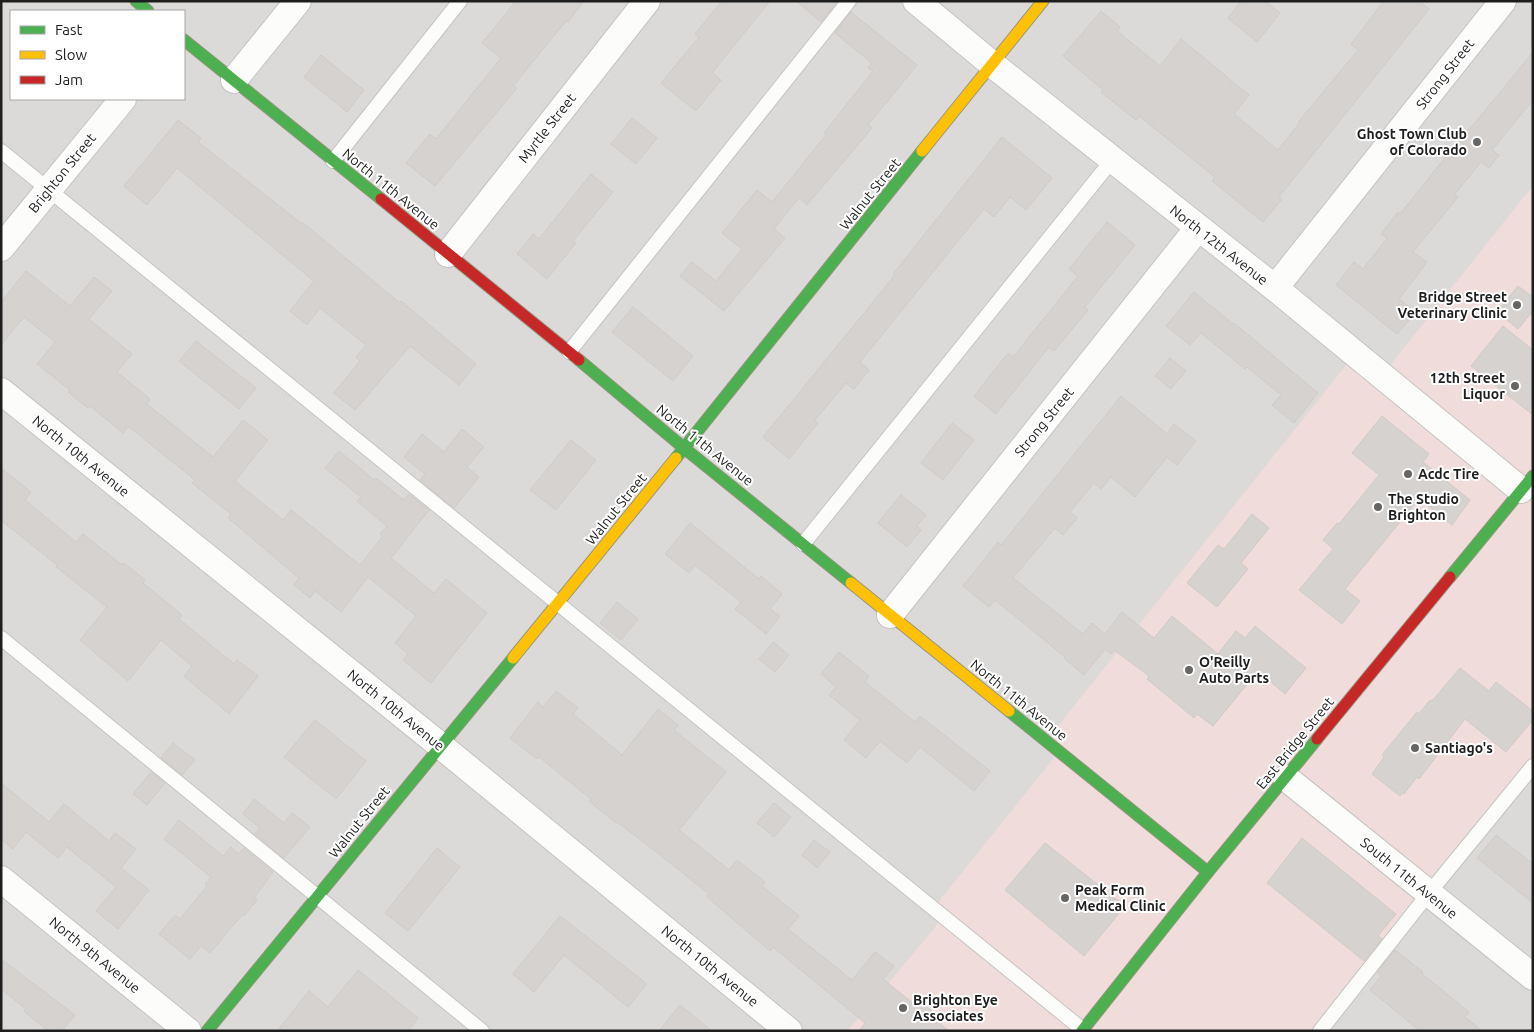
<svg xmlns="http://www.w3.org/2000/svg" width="1534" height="1032" font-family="Ubuntu,sans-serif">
	<rect width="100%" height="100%" fill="#edeae6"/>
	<g fill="#dcdad8" fill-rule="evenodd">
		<path d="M1 1H1533V186L1382 376 1059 752 934 908 945 917 848 1031H1ZM11 11H184V99H11Z"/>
		<path d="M1533 766V1031H1318Z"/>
	</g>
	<path fill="#f0dcda" d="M1533 186V766L1320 1031H848L944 917 934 908 1059 752 1046 741 1355 354 1382 376Z"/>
	<g fill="#d5d2cf" stroke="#d0cbc7">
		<path d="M516 1H584L568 22 566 21 513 86 517 88 435 186 406 163 430 134 436 139 501 58 482 43Z"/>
		<path d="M722 1H770L712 73 721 80 696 111 661 83 699 37 695 34Z"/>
		<path d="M796 1H837L821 22Z"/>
		<path d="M1241 1H1266L1280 13 1257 42 1228 18Z"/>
		<path d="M1384 1H1419L1429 9 1279 197 1282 199 1263 222 1212 181 1215 177 1139 116 1136 120 1101 92 1103 90 1063 56 1101 11 1120 27 1117 31 1160 66 1181 39 1249 95 1234 114 1278 150 1300 122 1299 121 1358 50 1351 44Z"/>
		<path d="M851 12 917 65 868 125 872 128 807 205 799 198 774 229 785 238 724 311 680 276 692 262 716 281 742 249 722 233 757 190 772 202 826 135 824 133 873 71 868 68 872 63 835 33Z"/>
		<path d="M1533 52V100L1492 150 1499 155 1489 168 1481 162 1455 194 1458 197 1413 252 1427 262 1399 299 1416 312 1397 334 1336 285 1354 262 1363 269 1387 238 1381 234 1398 212 1400 214 1468 129 1469 130Z"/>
		<path d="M321 55 364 90 347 112 304 77Z"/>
		<path d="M632 118 657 138 636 164 611 144Z"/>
		<path d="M178 120 201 138 198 142 301 223 302 222 400 303 401 301 476 364 459 385 410 346 355 410 334 393 360 361 356 357 366 345 320 308 307 325 290 311 314 281 177 168 147 205 124 186Z"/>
		<path d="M1002 137 1052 178 1026 210 1010 197 994 217 984 209 860 362 869 370 854 389 846 383 815 420 818 423 789 459 763 437 895 275 893 274Z"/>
		<path d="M591 174 613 192 573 241 576 243 547 279 517 254 533 234 539 239Z"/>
		<path d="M1107 222 1135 245 1085 307 1088 310 1054 351 1049 347 996 414 974 396 1008 353 1013 357 1078 276 1069 269Z"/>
		<path d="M26 271 70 306 94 277 112 291 89 319 132 354 117 372 150 399 147 404 213 457 243 420 268 440 235 481 283 520 291 510 360 565 383 536 380 534 387 526 357 501 361 497 325 468 339 451 374 480 376 478 404 500 409 494 429 510 391 558 434 593 446 579 487 613 431 683 403 660 408 654 395 643 416 616 368 577 341 612 315 591 310 598 294 585 299 578 228 518 231 514 192 483 195 480 128 426 123 433 90 406 88 408 68 392 70 390 37 364 55 342 24 317 1 345V302Z"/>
		<path d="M1518 286 1533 297V311L1518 329 1497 312Z"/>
		<path d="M1194 292 1233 324 1234 323 1318 393 1294 423 1272 405 1281 395 1247 367 1245 369 1201 333 1190 345 1166 326Z"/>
		<path d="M633 307 693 356 673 381 612 332Z"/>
		<path d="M1503 326 1533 350V415L1471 366Z"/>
		<path d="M196 341 256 388 239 409 179 361Z"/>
		<path d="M1170 358 1186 371 1171 389 1155 376Z"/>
		<path d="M1121 396 1167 434 1174 424 1196 441 1177 465 1167 457 1135 497 1111 477 1101 489 1094 483 1070 512 1077 518 1063 535 1055 528 1013 578 1083 634 1092 623 1105 634 1122 612 1154 638 1172 616 1218 654 1236 631 1245 638 1255 626 1306 668 1285 694 1258 671 1213 726 1197 714 1194 718 1147 679 1149 676 1114 650 1111 654 1105 649 1084 675 1064 658 1065 657 995 600 989 607 963 586 998 542 1001 545Z"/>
		<path d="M1382 416 1429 454 1423 462 1470 500 1452 525 1419 499 1345 589 1360 601 1342 624 1299 590 1333 549 1323 540 1337 523 1339 524 1379 475 1352 453Z"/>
		<path d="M952 423 974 440 943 480 921 463Z"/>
		<path d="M462 429 484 447 467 467 479 477 454 508 420 480 425 474 404 457 422 434 444 452Z"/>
		<path d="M571 440 596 460 556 510 530 490Z"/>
		<path d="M1 468 31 492 25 500 76 542 83 534 122 565 124 563 145 580 143 583 182 615 179 619 234 664 237 660 258 676 229 714 184 676 192 666 161 640 128 681 80 640 107 607 56 567 57 565 1 520Z"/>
		<path d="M901 495 926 515 917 526 921 530 907 547 878 523Z"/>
		<path d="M1252 514 1269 528 1241 563 1248 569 1217 607 1187 583 1218 545 1224 549Z"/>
		<path d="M690 523 759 579 761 576 782 594 770 609 780 616 766 634 735 609 741 602 695 565 689 573 665 554Z"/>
		<path d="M617 602 638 619 621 640 600 623Z"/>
		<path d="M773 642 789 655 775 672 759 659Z"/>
		<path d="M839 652 869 676 865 682 915 722 920 716 990 771 974 791 920 747 907 763 880 741 866 758 844 740 860 720 829 695 836 687 821 674Z"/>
		<path d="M1460 668 1489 691 1496 682 1533 711V720L1506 752 1465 719 1419 779 1417 777 1404 794 1402 793 1400 796 1372 774 1384 757 1382 755 1417 712 1419 714 1429 701 1433 700Z"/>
		<path d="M556 691 578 708 573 714 622 755 658 709 678 725 674 730 726 772 679 830 729 870 737 860 765 882 762 886 799 916 788 929 852 980 875 952 894 966 883 979 914 1004 918 999 933 1012 930 1016 949 1031H859L865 1023 773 947 770 951 707 897 709 894 659 854 617 822 616 823 589 801 591 799 539 757 537 759 510 738 538 702 543 707Z"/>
		<path d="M315 720 366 761 336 799 284 757Z"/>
		<path d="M173 743 195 760 182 775 161 758Z"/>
		<path d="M151 772 165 783 147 805 133 794Z"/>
		<path d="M1 783 49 822 64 804 109 841 115 833 136 849 121 868 149 890 118 929 96 911 116 887 67 847 58 858 26 832 13 849 1 839Z"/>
		<path d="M254 799 284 823 292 813 310 827 284 858 255 834 260 828 243 814Z"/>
		<path d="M774 803 791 817 774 837 757 823Z"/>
		<path d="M179 820 223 856 231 847 239 854 244 848 273 872 254 898 257 900 244 916 242 915 210 953 201 946 190 959 159 934 175 915 180 919 207 886 205 884 211 877 164 839Z"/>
		<path d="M1496 835 1533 864V903L1477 858Z"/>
		<path d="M1302 838 1396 914 1378 936 1382 939 1364 961 1267 883Z"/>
		<path d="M814 840 830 852 817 868 802 855Z"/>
		<path d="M1045 843 1125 906 1084 956 1005 890Z"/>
		<path d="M437 848 460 867 408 931 385 913Z"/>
		<path d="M560 916 647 984 628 1007 564 955 534 992 513 974Z"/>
		<path d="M1395 950 1423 972 1421 973 1469 1012 1465 1017 1482 1031H1420L1370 990 1381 976 1377 972Z"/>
		<path d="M1 959 75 1015 62 1031H48L24 1011 26 1009 1 989Z"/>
		<path d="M358 970 418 1018 408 1031H277L309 991 328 1007Z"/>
		<path d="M680 1005 712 1031H659Z"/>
	</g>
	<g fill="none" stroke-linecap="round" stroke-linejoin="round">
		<defs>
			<g id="lane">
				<path d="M1 151 1083 1030"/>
				<path d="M333 161 460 1"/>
				<path d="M569 352 849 1"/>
				<path d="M803 544 1113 159"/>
				<path d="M1 638 482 1031"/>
				<path d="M1320 1031 1429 893 1533 766"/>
			</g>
			<g id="street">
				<path d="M916 1 993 65 1275 288 1521 490"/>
				<path d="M234 80 298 1"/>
				<path d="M1 248 123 99"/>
				<path d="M448 254 647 1"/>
				<path d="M1275 288 1503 1"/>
				<path d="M1 391 441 746 789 1031"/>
				<path d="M890 615 1198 228"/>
				<path d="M1286 778 1533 977"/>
				<path d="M1 879 188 1031"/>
			</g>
			<g id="fast">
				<path d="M136 1 148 11"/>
				<path d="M184 40 381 199"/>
				<path d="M579 360 684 448 851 583"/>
				<path d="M676 458 922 151"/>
				<path d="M1450 577 1533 476"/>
				<path d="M1009 711 1208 872"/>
				<path d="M207 1031 513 658"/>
				<path d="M1082 1031 1208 872 1317 739"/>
			</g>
			<g id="slow">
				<path d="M922 151 1043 1"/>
				<path d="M851 583 1009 711"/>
				<path d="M513 658 676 458"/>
			</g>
			<g id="jam">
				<path d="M381 199 579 360"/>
				<path d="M1317 739 1450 577"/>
			</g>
		</defs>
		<use href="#lane" stroke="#c5c4c2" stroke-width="16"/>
		<use href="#street" stroke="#c5c4c2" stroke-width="28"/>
		<use href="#fast" stroke="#97967e" stroke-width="13"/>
		<use href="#slow" stroke="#97967e" stroke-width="13"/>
		<use href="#jam" stroke="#97967e" stroke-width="13"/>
		<use href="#lane" stroke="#fcfcfb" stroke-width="14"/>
		<use href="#street" stroke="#fcfcfb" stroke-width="26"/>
		<use href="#fast" stroke="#4caf50" stroke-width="11"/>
		<use href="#slow" stroke="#ffc107" stroke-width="11"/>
		<use href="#jam" stroke="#c62828" stroke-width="11"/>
	</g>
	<g fill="#666564" stroke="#fff" stroke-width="2">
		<circle cx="1477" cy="142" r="5"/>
		<circle cx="1517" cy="305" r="5"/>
		<circle cx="1515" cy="386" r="5"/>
		<circle cx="1408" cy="474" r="5"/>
		<circle cx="1378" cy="507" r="5"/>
		<circle cx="1189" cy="670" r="5"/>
		<circle cx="1415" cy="748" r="5"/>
		<circle cx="1065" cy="898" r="5"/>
		<circle cx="903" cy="1008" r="5"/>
	</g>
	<g text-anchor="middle" stroke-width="4" stroke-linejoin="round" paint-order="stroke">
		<g font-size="14" fill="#1e1e1e" stroke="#fff">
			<text transform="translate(1445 74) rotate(-52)" y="5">Strong Street</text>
			<text transform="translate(547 128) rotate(-52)" y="5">Myrtle Street</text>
			<text transform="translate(62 173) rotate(-51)" y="5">Brighton Street</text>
			<text transform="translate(391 189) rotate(39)" y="5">North 11th Avenue</text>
			<text transform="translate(870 194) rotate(-51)" y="5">Walnut Street</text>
			<text transform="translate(1219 245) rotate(38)" y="5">North 12th Avenue</text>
			<text transform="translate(1044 422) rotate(-51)" y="5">Strong Street</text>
			<text transform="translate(705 445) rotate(39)" y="5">North 11th Avenue</text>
			<text transform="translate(81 456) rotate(39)" y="5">North 10th Avenue</text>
			<text transform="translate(616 509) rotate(-51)" y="5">Walnut Street</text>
			<text transform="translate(1019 700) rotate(39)" y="5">North 11th Avenue</text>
			<text transform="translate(396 710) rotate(39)" y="5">North 10th Avenue</text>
			<text transform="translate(1295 743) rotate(-51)" y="5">East Bridge Street</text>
			<text transform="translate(359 822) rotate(-51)" y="5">Walnut Street</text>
			<text transform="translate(1409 878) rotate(39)" y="5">South 11th Avenue</text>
			<text transform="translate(95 955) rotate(39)" y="5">North 9th Avenue</text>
			<text transform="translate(710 966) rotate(39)" y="5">North 10th Avenue</text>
		</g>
		<g font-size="14" font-weight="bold" fill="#1e1e1e" stroke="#fff" text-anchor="start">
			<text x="1467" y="139" text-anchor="end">Ghost Town Club<tspan x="1467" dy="16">of Colorado</tspan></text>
			<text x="1507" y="302" text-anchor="end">Bridge Street<tspan x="1507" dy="16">Veterinary Clinic</tspan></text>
			<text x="1505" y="383" text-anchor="end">12th Street<tspan x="1505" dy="16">Liquor</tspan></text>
			<text x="1418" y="479">Acdc Tire</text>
			<text x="1388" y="504">The Studio<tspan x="1388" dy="16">Brighton</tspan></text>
			<text x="1199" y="667">O'Reilly<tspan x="1199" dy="16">Auto Parts</tspan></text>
			<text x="1425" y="753">Santiago's</text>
			<text x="1075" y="895">Peak Form<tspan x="1075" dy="16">Medical Clinic</tspan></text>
			<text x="913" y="1005">Brighton Eye<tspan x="913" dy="16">Associates</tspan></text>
		</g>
	</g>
	<rect width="1534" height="1032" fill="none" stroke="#1e1e1e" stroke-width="5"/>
	<rect x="10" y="10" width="175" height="90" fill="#ffffff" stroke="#a5a5a5"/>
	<rect x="20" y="26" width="25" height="8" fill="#4caf50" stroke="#a5a5a5"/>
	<text x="55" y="35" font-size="15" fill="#1e1e1e">Fast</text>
	<rect x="20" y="51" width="25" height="8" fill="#ffc107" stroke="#a5a5a5"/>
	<text x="55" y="60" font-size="15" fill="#1e1e1e">Slow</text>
	<rect x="20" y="76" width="25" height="8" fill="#c62828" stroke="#a5a5a5"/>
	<text x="55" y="85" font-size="15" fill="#1e1e1e">Jam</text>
</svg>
